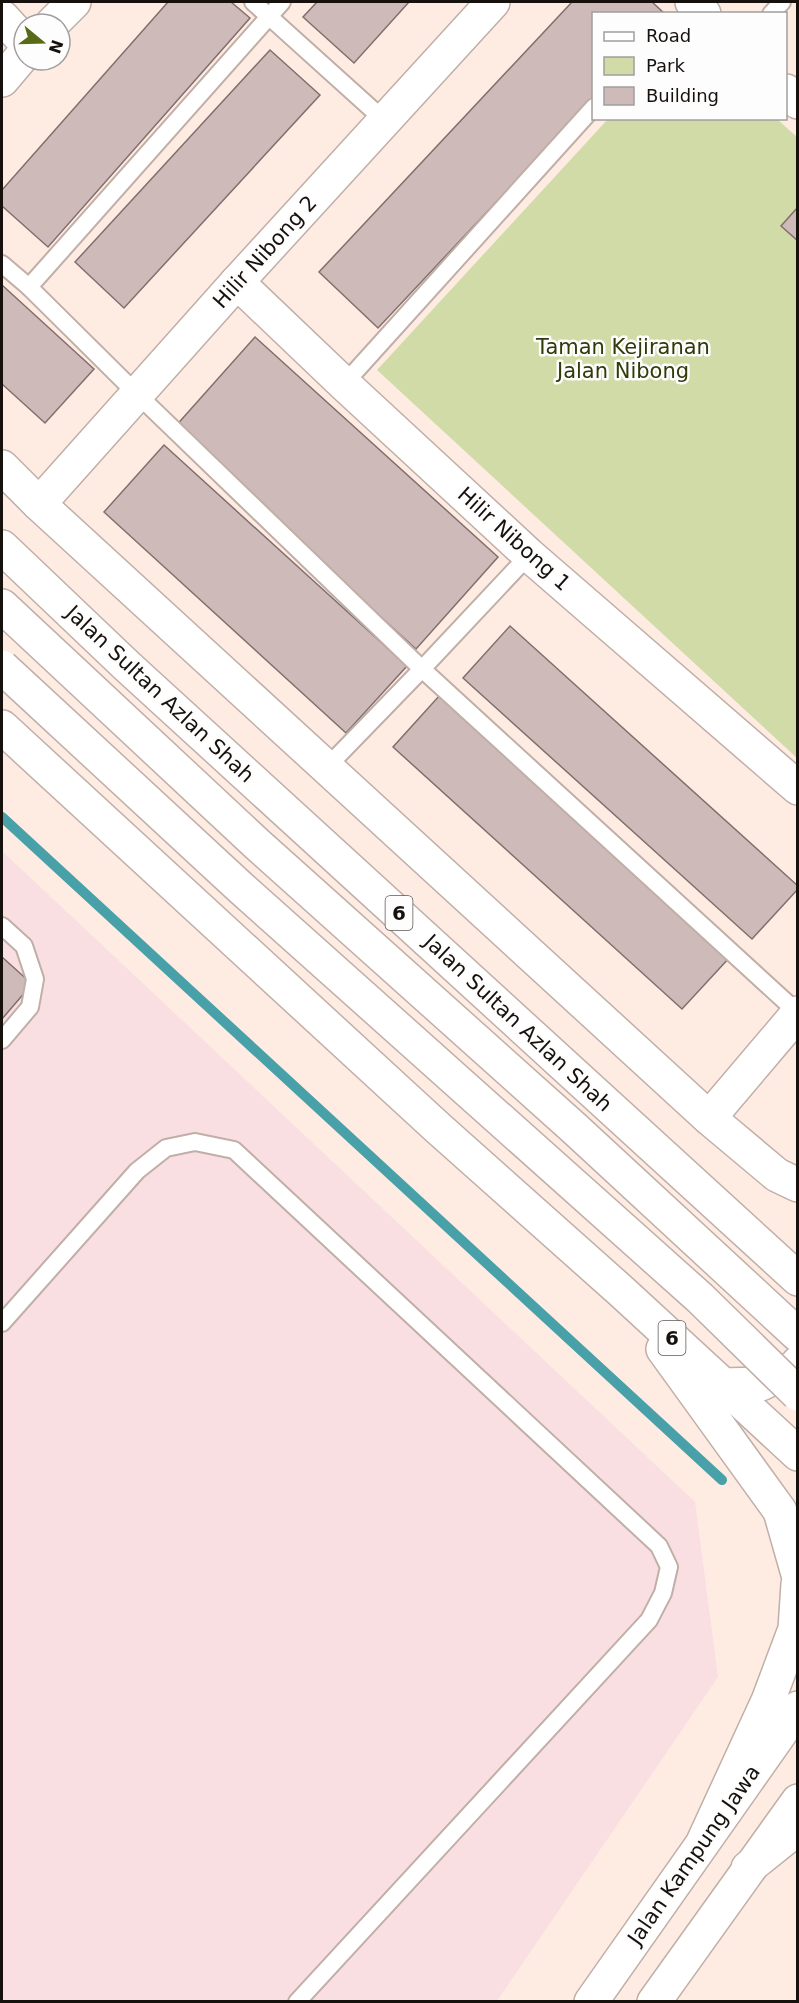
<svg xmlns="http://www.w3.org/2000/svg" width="799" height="2003" font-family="'DejaVu Sans',sans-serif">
	<rect width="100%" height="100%" fill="#feece3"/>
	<path fill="#f9dee2" d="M2 851 695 1502 718 1677 497 2001H2Z"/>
	<path fill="#d0dba7" d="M608 119H777L798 138 797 758 377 370Z"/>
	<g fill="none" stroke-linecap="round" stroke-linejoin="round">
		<path stroke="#48a0a9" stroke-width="10" d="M2 817 722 1480"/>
	</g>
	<g fill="#cebab9" stroke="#816f6e" stroke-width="1.5">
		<path d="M168 2H231L250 18 48 247 2 206V190Z"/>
		<path d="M317 2H409L354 63 303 17Z"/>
		<path d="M572 2H652L665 14H594V98L378 328 319 272Z"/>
		<path d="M270 50 320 95 124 308 75 262Z"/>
		<path d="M798 207V241L781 226Z"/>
		<path d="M2 285 94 369 45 423 2 384Z"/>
		<path d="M255 337 498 557 416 649 174 428Z"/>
		<path d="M164 445 407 666 346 733 104 512Z"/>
		<path d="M510 626 798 886V889L752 939 463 678Z"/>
		<path d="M440 695 730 957 682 1009 393 747Z"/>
		<path d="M2 957 32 984 2 1019Z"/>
	</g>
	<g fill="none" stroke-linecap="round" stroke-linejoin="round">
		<defs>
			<g id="lane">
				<path d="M253 2 385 121"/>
				<path d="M771 14 782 2"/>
				<path d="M2 264 29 287 137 394 422 669 798 1013"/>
				<path d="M29 287 282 2"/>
				<path d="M344 384 594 107"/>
				<path d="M327 767 422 669 529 555"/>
				<path d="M2 926 24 946 35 979 30 1007 2 1040"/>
				<path d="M2 1323 137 1171 166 1148 195 1142 234 1150 659 1546 669 1567 663 1593 649 1620 297 2002"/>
			</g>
			<g id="street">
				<path d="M692 2 704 14"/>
				<path d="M2 17 24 41"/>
				<path d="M52 24 74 2"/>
				<path d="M2 80 24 54"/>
				<path d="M786 91 798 102"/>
				<path d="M237 282 344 384 529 555 798 788"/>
				<path d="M2 467 39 504 709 1118 777 1175 798 1185"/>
				<path d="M39 504 237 282 493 2"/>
				<path d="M709 1118 798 1013"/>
			</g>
			<g id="secondary">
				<path d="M591 2002 798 1708"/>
				<path d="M654 2002 798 1801"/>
			</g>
			<g id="primary">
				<path d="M2 547 127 666 798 1279"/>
				<path d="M2 727 438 1128 621 1291 798 1454"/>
				<path d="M663 1349 780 1511 798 1574"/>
				<path d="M723 1385 761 1384 797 1366 798 1363"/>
				<path d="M704 1840 768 1701 795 1629 798 1584"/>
				<path d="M748 1868 798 1828"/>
			</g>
			<path id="highway" d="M2 606 257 844 574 1128 798 1335"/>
		</defs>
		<use href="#lane" stroke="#c0afa7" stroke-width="20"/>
		<use href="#street" stroke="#c0afa7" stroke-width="36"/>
		<use href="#secondary" stroke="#c0afa7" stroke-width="36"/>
		<use href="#primary" stroke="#c0afa7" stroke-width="36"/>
		<use href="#highway" stroke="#c0afa7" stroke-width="36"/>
		<use href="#lane" stroke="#fff" stroke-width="16"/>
		<use href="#street" stroke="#fff" stroke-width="33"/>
		<use href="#secondary" stroke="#fff" stroke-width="33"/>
		<use href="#primary" stroke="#fff" stroke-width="33"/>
		<use href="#highway" stroke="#fff" stroke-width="33"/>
		<defs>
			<path id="highway-bridge" d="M2 667 241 888 700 1298 798 1394"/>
		</defs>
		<use href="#highway-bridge" stroke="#c0afa7" stroke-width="36" stroke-linecap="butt"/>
		<use href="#highway-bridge" stroke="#fff" stroke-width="33"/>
	</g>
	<g text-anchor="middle" stroke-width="5" stroke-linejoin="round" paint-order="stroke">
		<g fill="#fdfdfd" stroke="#5c5856" stroke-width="1.5">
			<rect x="385.5" y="896" width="27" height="34" rx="4.5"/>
			<rect x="658.5" y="1321" width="27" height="34" rx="4.5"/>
		</g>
		<g font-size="20" font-weight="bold" fill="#17110e">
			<text x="399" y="920">6</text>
			<text x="672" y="1345">6</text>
		</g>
		<g font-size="21" fill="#17110e" stroke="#fdfdfd">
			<text transform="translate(265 252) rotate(-48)" y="7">Hilir Nibong 2</text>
			<text transform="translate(514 539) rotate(42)" y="7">Hilir Nibong 1</text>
			<text transform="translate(160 694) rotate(43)" y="7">Jalan Sultan Azlan Shah</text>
			<text transform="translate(518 1023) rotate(43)" y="7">Jalan Sultan Azlan Shah</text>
			<text transform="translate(694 1855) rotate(-55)" y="7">Jalan Kampung Jawa</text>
		</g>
		<g font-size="21" fill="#333a09" stroke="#fdfdfd">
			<text x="623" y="354">Taman Kejiranan<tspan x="623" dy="24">Jalan Nibong</tspan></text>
		</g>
	</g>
	<rect width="799" height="2003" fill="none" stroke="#17110e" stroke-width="6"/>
	<rect x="592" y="12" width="195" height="108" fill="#fdfdfd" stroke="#a19f9d" stroke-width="1.5"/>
	<rect x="604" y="32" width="30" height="9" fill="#ffffff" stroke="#a19f9d" stroke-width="1.5"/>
	<text x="646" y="42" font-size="18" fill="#17110e">Road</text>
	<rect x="604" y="57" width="30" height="18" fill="#d0dba7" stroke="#a19f9d" stroke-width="1.5"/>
	<text x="646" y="72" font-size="18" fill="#17110e">Park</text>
	<rect x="604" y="87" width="30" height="18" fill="#cebab9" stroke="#a19f9d" stroke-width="1.5"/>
	<text x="646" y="102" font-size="18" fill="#17110e">Building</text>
	<g transform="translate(42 42) rotate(109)"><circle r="28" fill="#fdfdfd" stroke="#a19f9d" stroke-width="1.5"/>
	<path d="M0-4.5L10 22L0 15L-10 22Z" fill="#586a16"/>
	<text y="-9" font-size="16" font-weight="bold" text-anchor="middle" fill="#17110e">N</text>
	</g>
</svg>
